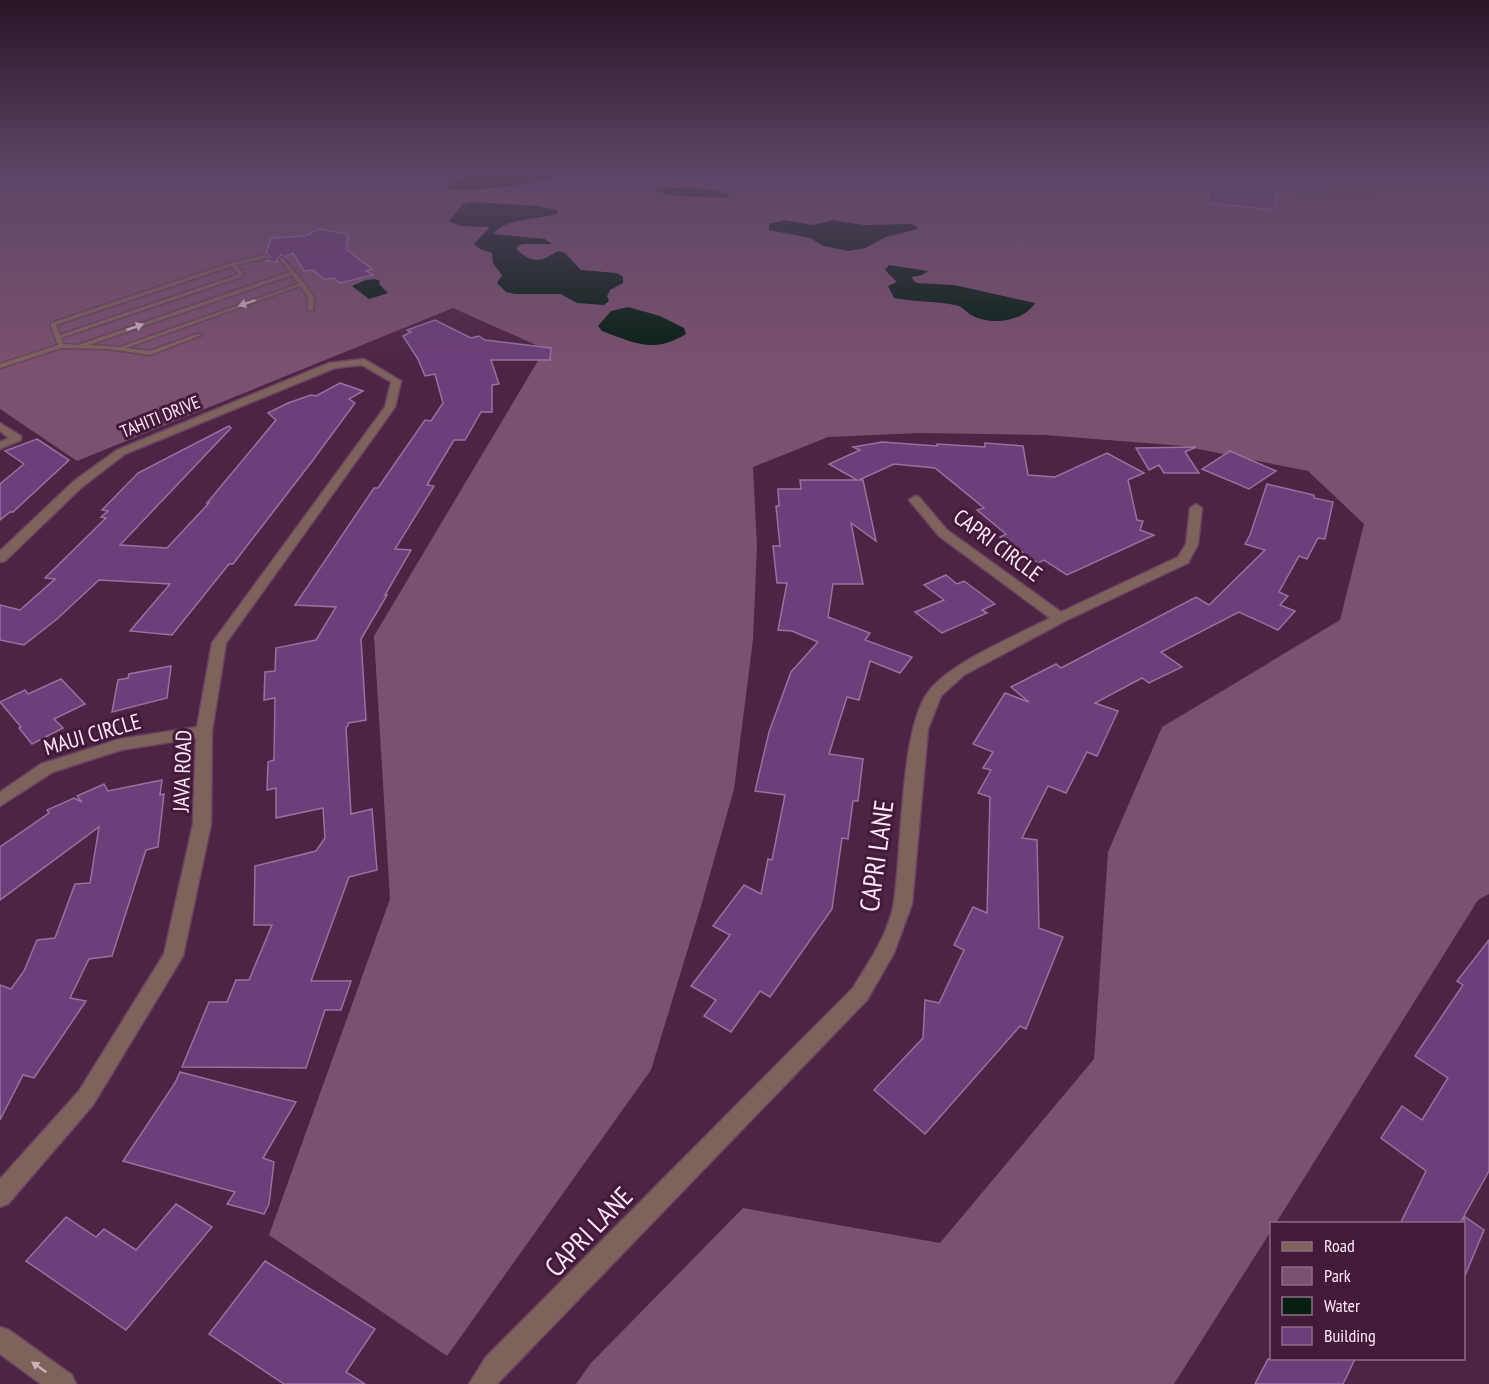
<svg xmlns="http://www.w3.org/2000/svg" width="1489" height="1384" font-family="'PT Sans Narrow',sans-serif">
	<rect width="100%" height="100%" fill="#4e2444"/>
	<path fill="#7a516e" d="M0 172H1489V894L1478 900 1276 1223 1272 1224 1271 1231 1174 1384H576L591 1363 743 1208 940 1243 1094 1059 1108 852 1162 727 1340 620 1364 524 1308 471 1183 446 1045 435 920 433 828 437 753 467 757 546 753 640 734 789 701 906 651 1070 447 1356 269 1235 390 899 374 636 545 349 453 308 77 461 0 409Z"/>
	<g fill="#052012">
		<path d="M472 172H542L554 177C538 184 459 194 445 187 456 182 460 176 472 172Z"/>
		<path d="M692 187 727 193 729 196 727 198C707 195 671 200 654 189Z"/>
		<path d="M472 202 537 206 556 210 558 212 557 214C537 220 507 217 493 234L545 239 552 244H522L517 247V250C535 265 541 261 558 251L565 253 581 270 617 273 623 277V283L610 290 607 296 609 301 604 305 577 303 561 294H515L506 292 497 283 502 275 493 263 492 253 480 249 474 244 490 227 460 226 449 221 463 204Z"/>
		<path d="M784 220 813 225 833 220 864 225 911 224 915 225 918 229 886 237 865 248 848 251 824 246 810 238 769 230V224Z"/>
		<path d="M889 265 928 271 922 275 912 277 913 280 917 283 954 285 1035 303C1023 322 991 326 971 315 966 312 962 306 955 305 936 301 914 302 894 298L888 286 897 282 885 270Z"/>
		<path d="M375 279 380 281 379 284 388 293 369 299 352 286 366 280Z"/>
		<path d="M628 307 660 316 684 328 686 334C653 354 635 343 602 331L598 326 611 311Z"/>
	</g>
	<g fill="#6c3f7a" stroke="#9573a0" stroke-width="1.5">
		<path d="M1211 185 1276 188 1275 210 1208 203Z"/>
		<path d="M319 229 348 234 346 249 372 269 366 271 373 275 340 283 334 278 325 280 313 270 304 271 293 253 285 257 281 255 277 259 278 262 266 261 270 257 266 253 271 238 305 236Z"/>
		<path d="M435 320 471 338 479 336 485 340 551 348 550 360H491L499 384 492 385V412H481L465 440H454L427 485 434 486 395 549 411 550 385 595H387L361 639 366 720 348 723V726L346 727 351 814 372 809 377 870 349 877 311 981H351L341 1010H325L306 1068 182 1067 209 1002H227L236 980H249L272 925H254L255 866 316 851 325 838 323 808 276 818V788L267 790 268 762 274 760 275 698 264 700 265 672 275 671 276 648 316 640 336 607 295 605 374 488H378L425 420 431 421 443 403 435 374 425 376 418 359 403 336 411 332 407 330Z"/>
		<path d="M340 383 363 391 349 399 355 403 313 460 233 564H229L172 635 130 631 170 584 99 580 57 619 24 645 0 640V605L20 610 55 579 45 578 106 518 101 517 108 511 102 510 138 473 229 426 231 428 120 545 167 548 209 503H207L276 420 268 413 288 403 311 395 316 396Z"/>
		<path d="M37 439 69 460 13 512H10L0 520V484L24 464 5 451Z"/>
		<path d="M882 442 937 446V444L985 447V443L1023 446 1028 475 1055 477 1107 453 1144 473 1128 480 1137 520 1143 521 1140 530 1154 535 1067 575 1044 560 1038 563 1000 537 1006 534 977 510 984 508 935 468 894 464 859 480H863L876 541 851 523 863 584H833L828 617 870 633 865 640 912 657 900 673 870 661 859 700 847 697 829 754 863 759 858 801H853L848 839 842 838 832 909 770 997 760 991 731 1032 704 1016 716 1000 691 986 730 935 713 926 744 885 761 894 768 859 772 860 785 795 755 791 769 732 791 672 818 642 792 631 778 630 787 583H777L773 546H780L776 506H779L778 489H801L800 480H857L829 464 860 450 853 447Z"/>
		<path d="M1196 447 1185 452 1199 473H1164L1159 465 1149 470 1136 448Z"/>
		<path d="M1230 451 1276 471 1249 489 1202 469Z"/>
		<path d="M1267 484 1314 495V498L1333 502 1325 539 1318 538 1307 559 1299 556 1279 592 1288 596 1280 605 1295 611 1278 630 1239 612 1161 652 1182 667 1149 683 1142 678 1095 703 1118 711 1097 756 1087 752 1066 793 1048 786 1022 838 1037 840 1039 928 1063 937 1026 1029 1020 1026 925 1134 874 1090 923 1038 925 1000 939 1003 964 950 954 945 973 907 987 913 990 797 978 793 991 770 983 768 993 752 973 744 1005 693 1029 702 1011 687 1056 664 1061 668 1196 597 1209 605 1265 550 1245 544 1250 535Z"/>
		<path d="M946 575 957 584 964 581 995 604 982 610 987 613 942 633 915 612 944 600 924 585Z"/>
		<path d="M171 666 167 698 112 712 118 680 128 678 129 674Z"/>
		<path d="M61 679 85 704 54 719 63 728 32 744 19 728 21 727 0 702 25 690 28 694Z"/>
		<path d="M162 780 160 795 164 794 158 847 146 850 112 956 89 959 70 998 86 1001 34 1078 23 1075 0 1120V985L11 989 24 971 37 940 55 938 75 884 90 883 99 827 0 900V847L49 813 47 810 74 798 82 802 77 796 104 784 108 791Z"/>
		<path d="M1489 940V1171L1464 1216 1484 1230 1464 1278V1216L1460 1224H1400L1426 1171 1381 1138 1402 1106 1422 1120 1448 1078 1415 1056 1463 985 1457 981Z"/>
		<path d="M180 1072 296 1102 263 1158 274 1162 269 1204 264 1214 227 1204 235 1192 123 1161 175 1083Z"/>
		<path d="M176 1204 212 1227 126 1330 26 1261 66 1217 96 1237 104 1229 136 1250Z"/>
		<path d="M265 1261 375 1329 346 1372 365 1384H284L209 1334Z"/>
		<path d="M1268 1359H1355L1343 1384H1255Z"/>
	</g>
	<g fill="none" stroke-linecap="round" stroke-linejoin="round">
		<defs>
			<g id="service">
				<path d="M1489 187V189L1332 192 1300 203 1296 202 1332 190Z"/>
				<path d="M265 255 268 257 267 258 236 265 244 274 241 277 61 338 63 344 78 345 290 272 279 259 282 257 304 283 314 297 313 311 308 310V297L300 286 126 348 150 351 197 334 202 335 150 355 108 349 61 348 0 368V364L58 345 50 324 51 323 231 263ZM232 266 238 274 237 275 60 335 56 325ZM292 275 298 284 120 347 89 345Z"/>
			</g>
			<g id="minor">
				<path d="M364 359 401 381 395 407 226 643 212 731 211 824 183 956 93 1105 8 1204 0 1207V1179L79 1091 164 954 193 824 196 738 121 750 53 772 0 806V792L41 764 120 739 197 727 212 643 385 407 391 382 362 365 335 368 125 454 82 487 5 561 0 562V551L74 481 117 450 329 363Z"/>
				<path d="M0 423 21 436V440L0 449V442L9 438 0 431Z"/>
				<path d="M915 496 919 497 947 530 1061 612 1178 557 1186 544 1190 508 1196 504 1202 508 1198 544 1188 563 1065 621 964 675 941 696 928 729 912 904 894 953 867 1000 497 1384H469L486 1357 853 988C869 962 889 933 894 902 902 851 900 728 929 691 953 661 1016 636 1050 618L939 536 909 500Z"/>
			</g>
			<path id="tertiary" d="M0 1327 9 1330 72 1375 76 1384H41L0 1354Z"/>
		</defs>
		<use href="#service" stroke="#6a4361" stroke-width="3"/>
		<use href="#minor" stroke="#6a4361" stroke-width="3"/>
		<use href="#tertiary" stroke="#6a4361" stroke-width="3"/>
		<use href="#service" fill="#7d635c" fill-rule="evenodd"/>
		<use href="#minor" fill="#7d635c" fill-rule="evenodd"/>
		<use href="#tertiary" fill="#7d635c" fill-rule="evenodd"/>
	</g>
	<defs><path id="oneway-solid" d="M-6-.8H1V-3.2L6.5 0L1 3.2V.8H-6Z" transform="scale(1.5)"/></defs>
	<g fill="#cbb3b9">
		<use href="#oneway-solid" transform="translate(247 303) rotate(161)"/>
		<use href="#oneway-solid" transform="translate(135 327) rotate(-19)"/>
		<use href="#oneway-solid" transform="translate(39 1367) rotate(-145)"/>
	</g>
	<linearGradient id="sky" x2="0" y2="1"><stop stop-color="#2b1425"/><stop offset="0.47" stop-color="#5d4567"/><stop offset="1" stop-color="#5d4567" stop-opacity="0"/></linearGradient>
	<rect width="1489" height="365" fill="url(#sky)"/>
	<g text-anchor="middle" stroke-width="6" stroke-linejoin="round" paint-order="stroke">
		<g font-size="18" fill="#ffe8f7" stroke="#431a39">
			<text transform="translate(160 417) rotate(-22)" y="6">TAHITI DRIVE</text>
		</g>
		<g font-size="22" fill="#ffe8f7" stroke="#431a39">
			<text transform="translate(998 545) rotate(37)" y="8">CAPRI CIRCLE</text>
			<text transform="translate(92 734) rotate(-16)" y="8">MAUI CIRCLE</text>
			<text transform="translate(182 771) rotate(-88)" y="8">JAVA ROAD</text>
		</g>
		<g font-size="27" fill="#ffe8f7" stroke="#431a39">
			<text transform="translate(877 856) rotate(-82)" y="9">CAPRI LANE</text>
			<text transform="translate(589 1232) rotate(-46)" y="9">CAPRI LANE</text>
		</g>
	</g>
	<rect x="1270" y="1222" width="195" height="138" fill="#431a39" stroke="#8e6c85" stroke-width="1.5"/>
	<rect x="1282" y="1242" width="30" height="9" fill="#7d635c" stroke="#8e6c85" stroke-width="1.5"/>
	<text x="1324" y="1252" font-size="18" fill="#ffe8f7">Road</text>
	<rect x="1282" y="1267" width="30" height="18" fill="#7a516e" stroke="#8e6c85" stroke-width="1.5"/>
	<text x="1324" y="1282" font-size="18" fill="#ffe8f7">Park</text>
	<rect x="1282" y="1297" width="30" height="18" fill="#052012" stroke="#8e6c85" stroke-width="1.5"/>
	<text x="1324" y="1312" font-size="18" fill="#ffe8f7">Water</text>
	<rect x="1282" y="1327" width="30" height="18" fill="#6c3f7a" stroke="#8e6c85" stroke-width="1.5"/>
	<text x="1324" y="1342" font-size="18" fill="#ffe8f7">Building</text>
</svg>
